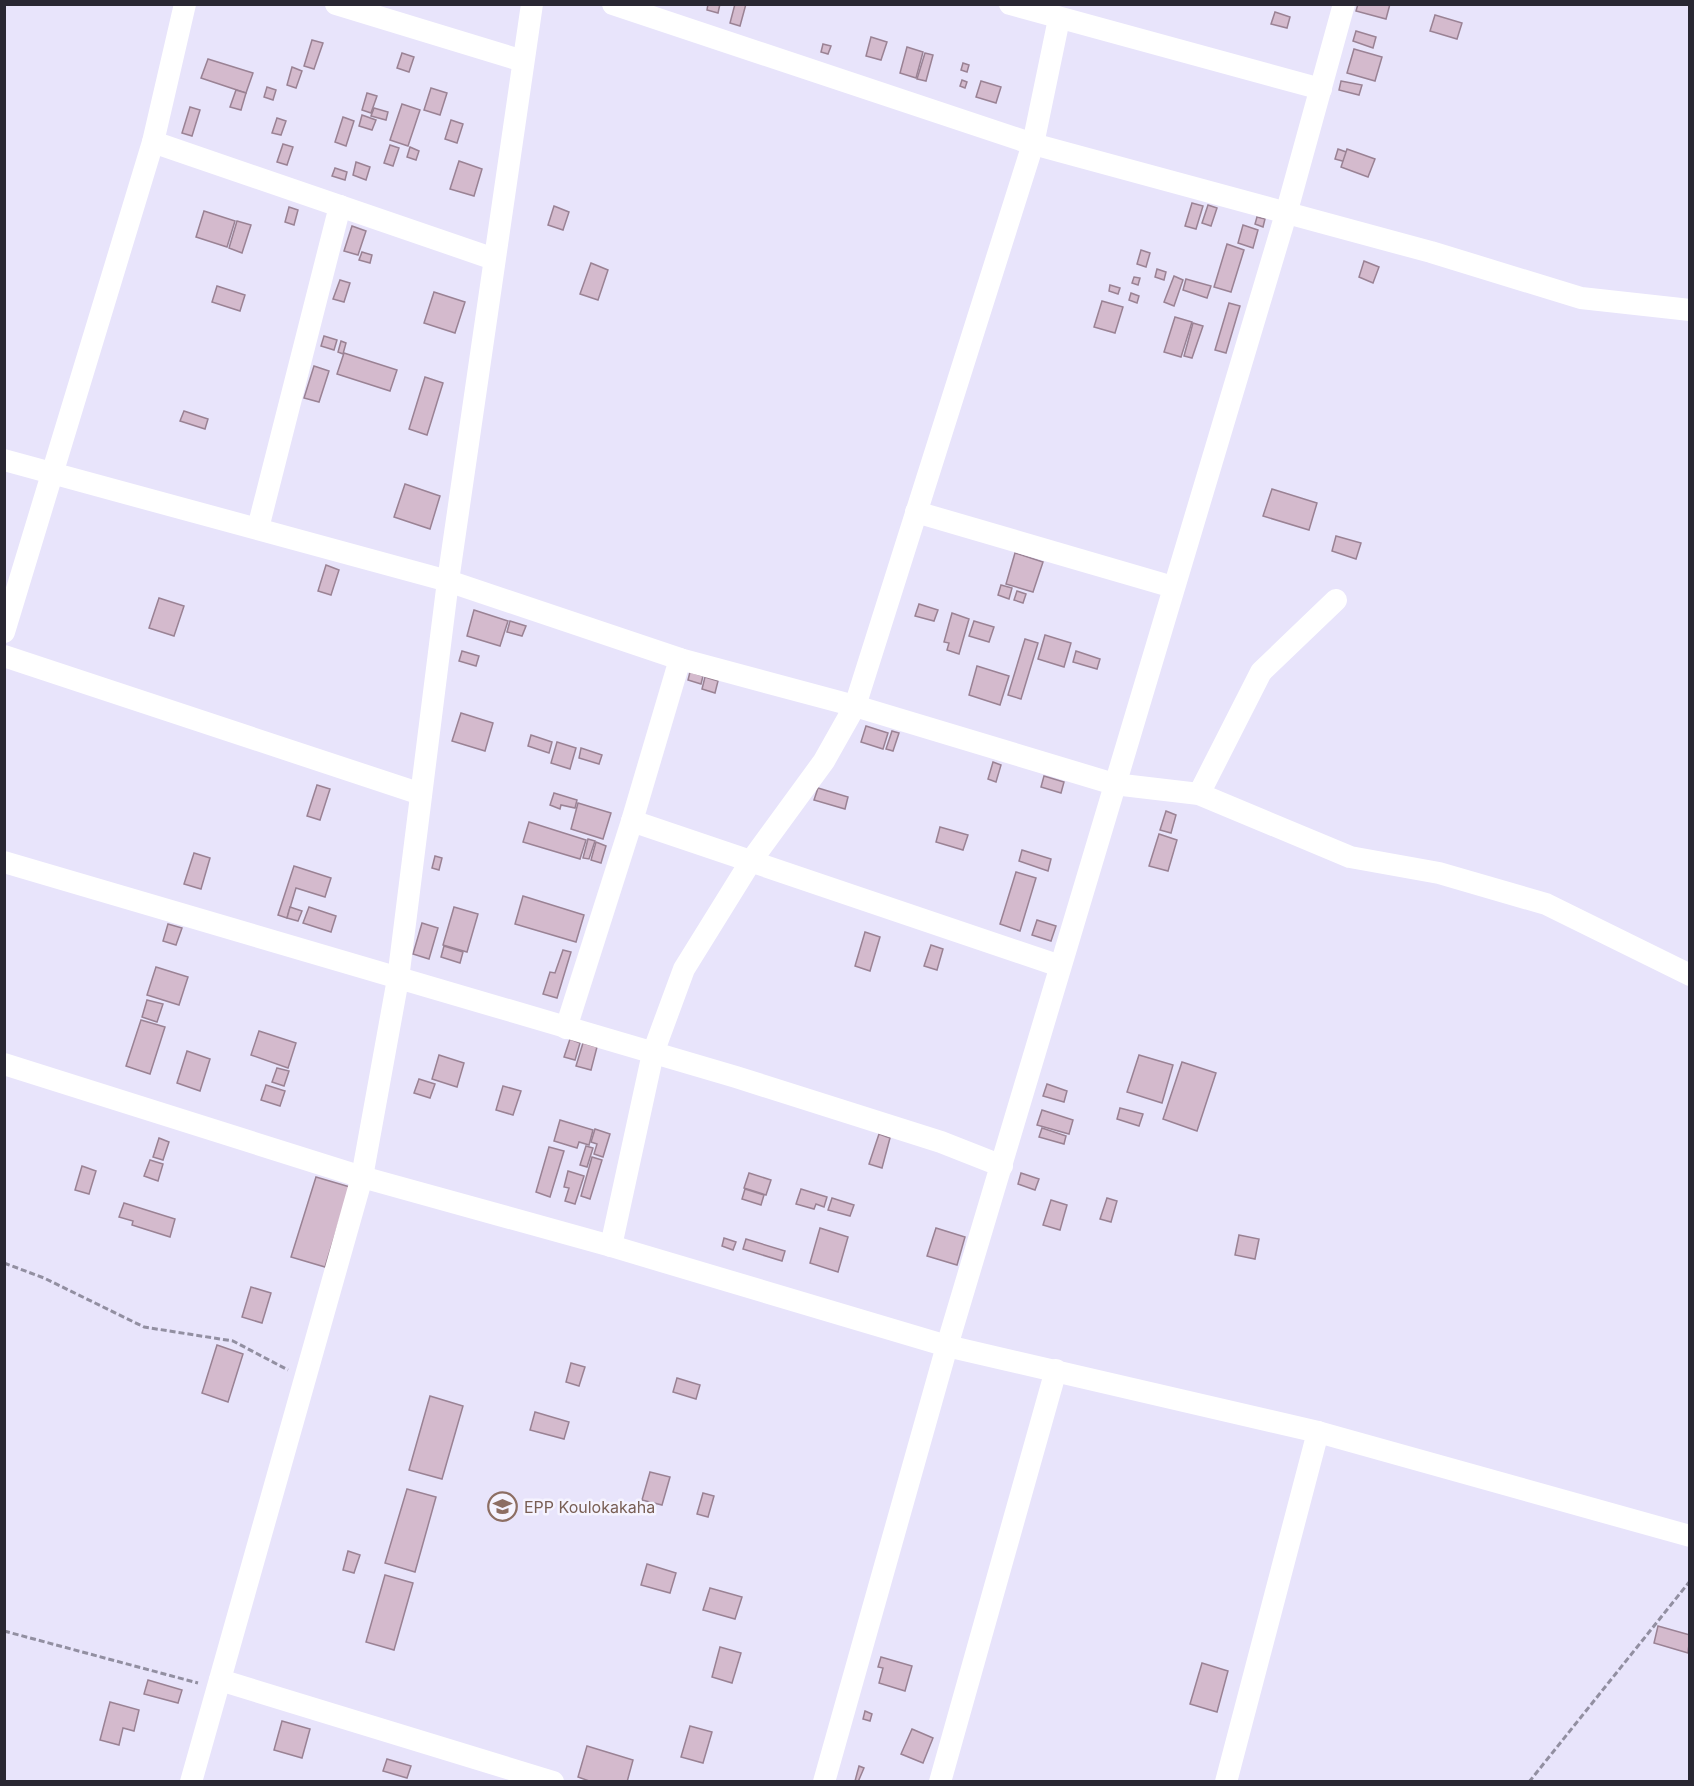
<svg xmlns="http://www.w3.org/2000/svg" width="1694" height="1786" font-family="Inter,sans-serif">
	<rect width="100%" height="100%" fill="#e8e4fb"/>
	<g fill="#d4bacd" stroke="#9a8294" stroke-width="1.5">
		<path d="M708 4H720L718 13 707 10Z"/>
		<path d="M735 4H746L740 26 730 23Z"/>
		<path d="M1358 4H1390L1386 19 1356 11Z"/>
		<path d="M1275 12 1290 17 1287 28 1271 24Z"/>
		<path d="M1435 15 1462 23 1457 39 1430 31Z"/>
		<path d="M1356 31 1376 37 1373 48 1353 41Z"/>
		<path d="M871 37 887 42 881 60 866 56Z"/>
		<path d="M312 40 323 43 314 69 304 66Z"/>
		<path d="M823 44 831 46 828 54 821 52Z"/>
		<path d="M907 47 923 52 916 78 900 73Z"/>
		<path d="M1354 49 1382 57 1375 81 1347 73Z"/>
		<path d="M402 53 414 57 409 72 397 68Z"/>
		<path d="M925 53 933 55 926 81 917 79Z"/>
		<path d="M208 59 253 73 246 93 201 78Z"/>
		<path d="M963 63 969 65 967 72 961 70Z"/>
		<path d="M292 67 302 71 296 88 287 85Z"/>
		<path d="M962 80 967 82 965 88 960 86Z"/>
		<path d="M981 81 1001 87 996 103 976 97Z"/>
		<path d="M1341 81 1362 85 1359 95 1339 90Z"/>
		<path d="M267 87 276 90 273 100 264 97Z"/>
		<path d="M431 88 447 93 440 115 424 110Z"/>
		<path d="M236 90 246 93 241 110 230 107Z"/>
		<path d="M367 93 377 96 371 113 362 110Z"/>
		<path d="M402 104 420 110 408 146 390 140Z"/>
		<path d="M190 107 200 110 192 136 182 133Z"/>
		<path d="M374 108 388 112 386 120 371 116Z"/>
		<path d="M362 115 376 120 372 130 359 126Z"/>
		<path d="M343 117 354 121 346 146 335 142Z"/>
		<path d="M277 118 286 121 281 135 272 133Z"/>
		<path d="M451 120 463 124 457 143 445 139Z"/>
		<path d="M283 144 293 147 287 165 277 162Z"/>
		<path d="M390 145 399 148 393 166 384 163Z"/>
		<path d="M410 147 419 151 416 160 407 157Z"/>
		<path d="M1338 149 1349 153 1346 162 1335 159Z"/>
		<path d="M1347 149 1375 159 1368 177 1341 167Z"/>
		<path d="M459 161 482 169 474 196 450 189Z"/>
		<path d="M356 162 370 167 366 180 353 175Z"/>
		<path d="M335 168 347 172 345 180 332 176Z"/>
		<path d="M1192 203 1203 206 1196 229 1185 226Z"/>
		<path d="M1208 205 1217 208 1211 226 1202 223Z"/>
		<path d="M554 206 569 212 563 230 548 225Z"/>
		<path d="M289 207 298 210 294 225 285 222Z"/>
		<path d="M204 211 235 221 227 247 196 237Z"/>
		<path d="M1257 217 1265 219 1263 227 1255 224Z"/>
		<path d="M237 221 251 225 242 253 229 248Z"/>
		<path d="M1243 225 1258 230 1253 248 1238 243Z"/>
		<path d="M352 226 366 231 358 255 344 251Z"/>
		<path d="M1227 244 1244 250 1231 292 1214 287Z"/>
		<path d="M1141 250 1150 253 1146 267 1137 264Z"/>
		<path d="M362 252 372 255 370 263 359 260Z"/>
		<path d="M1364 261 1379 267 1373 283 1359 277Z"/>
		<path d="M591 263 608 270 598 300 580 294Z"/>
		<path d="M1157 269 1166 272 1164 280 1155 277Z"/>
		<path d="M1174 276 1183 280 1174 306 1164 302Z"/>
		<path d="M1134 277 1140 278 1138 285 1132 283Z"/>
		<path d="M1186 279 1211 286 1207 298 1183 290Z"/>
		<path d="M340 280 350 283 344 302 333 299Z"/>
		<path d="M1110 285 1120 288 1118 294 1109 291Z"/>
		<path d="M217 286 245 295 240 311 212 302Z"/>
		<path d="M434 292 465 302 455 333 424 323Z"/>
		<path d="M1131 293 1139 296 1137 303 1129 300Z"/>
		<path d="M1102 301 1123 307 1115 333 1094 327Z"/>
		<path d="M1229 303 1240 306 1226 353 1215 350Z"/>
		<path d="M1175 317 1192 322 1181 357 1164 352Z"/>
		<path d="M1193 323 1203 326 1192 358 1184 356Z"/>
		<path d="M324 336 337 340 334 350 321 346Z"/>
		<path d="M341 341 346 343 343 354 338 352Z"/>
		<path d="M344 353 397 370 390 391 337 374Z"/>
		<path d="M314 366 329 371 319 402 304 398Z"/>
		<path d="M425 377 443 383 427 435 409 429Z"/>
		<path d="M184 411 208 419 205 429 180 421Z"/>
		<path d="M405 484 440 496 430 529 394 517Z"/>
		<path d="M1272 489 1317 503 1309 530 1263 516Z"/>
		<path d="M1336 536 1361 543 1356 559 1332 551Z"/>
		<path d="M1015 553 1043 562 1033 592 1006 584Z"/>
		<path d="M326 565 339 570 331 595 318 591Z"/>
		<path d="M1001 585 1012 588 1009 599 998 595Z"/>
		<path d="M1017 591 1026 594 1023 603 1014 600Z"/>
		<path d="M159 598 184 606 174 636 149 628Z"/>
		<path d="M919 604 938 610 934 621 915 616Z"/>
		<path d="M474 610 508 621 500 646 467 636Z"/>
		<path d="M952 613 969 619 959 654 947 650 949 643 944 642Z"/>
		<path d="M510 621 526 626 522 636 507 632Z"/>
		<path d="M974 621 994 627 989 642 969 636Z"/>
		<path d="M1045 635 1071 643 1064 667 1038 659Z"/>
		<path d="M1025 639 1038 643 1021 699 1008 695Z"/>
		<path d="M462 651 479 656 476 666 459 661Z"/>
		<path d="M1076 651 1100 659 1097 669 1073 662Z"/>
		<path d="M977 666 1009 676 1000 705 969 695Z"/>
		<path d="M690 672 703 676 701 684 688 680Z"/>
		<path d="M705 677 718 681 715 693 702 689Z"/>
		<path d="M461 713 493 723 485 751 452 741Z"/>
		<path d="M866 726 888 733 883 749 861 742Z"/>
		<path d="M892 731 899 733 893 751 886 749Z"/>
		<path d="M531 735 552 742 549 753 528 746Z"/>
		<path d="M557 742 576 748 570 769 551 763Z"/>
		<path d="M581 748 602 755 599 764 579 758Z"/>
		<path d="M993 762 1001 765 996 782 988 779Z"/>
		<path d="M1044 776 1064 782 1061 793 1041 787Z"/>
		<path d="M317 785 330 789 320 820 307 816Z"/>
		<path d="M818 788 848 797 845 809 814 800Z"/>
		<path d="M554 793 577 800 575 808 561 805 560 809 550 805Z"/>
		<path d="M578 803 611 813 603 839 571 829Z"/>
		<path d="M1166 811 1176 815 1171 833 1160 830Z"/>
		<path d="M529 822 586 840 580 859 523 842Z"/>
		<path d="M940 827 968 835 963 850 936 842Z"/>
		<path d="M1159 834 1177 840 1168 871 1149 866Z"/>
		<path d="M588 839 595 841 589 859 583 858Z"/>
		<path d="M596 842 606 846 601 863 591 860Z"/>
		<path d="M1022 850 1051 859 1048 871 1019 861Z"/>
		<path d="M194 853 210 858 201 889 184 884Z"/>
		<path d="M435 856 442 858 439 870 432 868Z"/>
		<path d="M294 866 331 878 325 897 296 888 287 918 278 915Z"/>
		<path d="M1016 872 1036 878 1020 931 1000 924Z"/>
		<path d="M523 896 584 915 576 942 515 924Z"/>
		<path d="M290 907 302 911 298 921 287 918Z"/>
		<path d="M309 907 336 916 331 932 303 923Z"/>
		<path d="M454 907 478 914 467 952 443 945Z"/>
		<path d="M1037 920 1056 926 1051 941 1032 935Z"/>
		<path d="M422 923 438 928 429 959 413 954Z"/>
		<path d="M168 924 182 928 176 945 163 941Z"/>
		<path d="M865 932 880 937 870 971 855 966Z"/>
		<path d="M931 945 943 949 937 970 924 966Z"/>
		<path d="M444 946 463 952 460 963 441 957Z"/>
		<path d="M563 950 571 952 557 998 543 994 550 972 555 973Z"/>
		<path d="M156 967 188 977 179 1005 147 995Z"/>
		<path d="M147 1000 163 1004 157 1022 142 1017Z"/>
		<path d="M141 1020 165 1027 150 1074 126 1066Z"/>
		<path d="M259 1031 296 1043 288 1068 251 1055Z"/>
		<path d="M570 1039 580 1043 575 1060 564 1057Z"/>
		<path d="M583 1043 597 1047 591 1070 576 1066Z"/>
		<path d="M187 1051 210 1059 200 1091 177 1083Z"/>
		<path d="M439 1055 464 1063 457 1087 432 1079Z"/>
		<path d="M1139 1055 1173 1065 1162 1103 1127 1092Z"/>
		<path d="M1182 1062 1216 1073 1197 1131 1163 1119Z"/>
		<path d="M277 1068 289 1071 284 1086 272 1082Z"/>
		<path d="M419 1079 435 1084 430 1098 414 1093Z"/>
		<path d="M1047 1084 1067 1091 1064 1102 1043 1096Z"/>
		<path d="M266 1085 285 1091 280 1106 261 1100Z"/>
		<path d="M503 1086 521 1091 513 1115 496 1110Z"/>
		<path d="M1120 1108 1143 1114 1139 1126 1117 1119Z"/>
		<path d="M1042 1110 1073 1120 1069 1134 1037 1125Z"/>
		<path d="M560 1120 593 1130 589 1145 579 1142 577 1148 554 1141Z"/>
		<path d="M1042 1128 1066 1136 1064 1144 1039 1137Z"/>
		<path d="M595 1129 610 1134 603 1157 594 1154 597 1144 591 1142Z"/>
		<path d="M879 1134 890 1138 882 1168 869 1164Z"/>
		<path d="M159 1138 169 1142 163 1160 153 1157Z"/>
		<path d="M586 1146 593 1148 587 1167 580 1165Z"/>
		<path d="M549 1147 564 1151 550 1197 536 1192Z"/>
		<path d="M592 1157 602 1160 590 1199 581 1196Z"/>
		<path d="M150 1160 163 1164 158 1181 144 1176Z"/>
		<path d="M82 1166 96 1171 89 1194 75 1190Z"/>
		<path d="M568 1171 584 1176 575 1204 565 1201 569 1188 564 1187Z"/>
		<path d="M749 1173 771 1180 766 1195 744 1188Z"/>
		<path d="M1021 1173 1039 1179 1035 1190 1018 1184Z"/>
		<path d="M316 1177 350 1187 325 1267 291 1257Z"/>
		<path d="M745 1189 764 1195 761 1205 742 1199Z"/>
		<path d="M801 1189 827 1197 824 1207 816 1204 814 1209 796 1204Z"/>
		<path d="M832 1198 854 1205 850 1216 828 1210Z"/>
		<path d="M1107 1198 1117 1201 1111 1222 1100 1219Z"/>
		<path d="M1051 1200 1067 1205 1060 1230 1043 1225Z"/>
		<path d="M124 1203 175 1219 170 1237 132 1225 133 1221 119 1217Z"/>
		<path d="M820 1228 848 1237 838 1272 810 1263Z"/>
		<path d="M936 1228 965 1237 957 1265 927 1256Z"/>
		<path d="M1239 1235 1259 1239 1255 1259 1235 1255Z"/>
		<path d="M724 1238 736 1242 733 1250 722 1246Z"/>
		<path d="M746 1239 785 1251 782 1261 743 1249Z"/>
		<path d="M251 1287 271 1293 262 1323 242 1317Z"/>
		<path d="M217 1345 243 1354 228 1402 202 1393Z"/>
		<path d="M571 1363 585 1367 579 1386 566 1382Z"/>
		<path d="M677 1378 700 1385 696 1399 673 1392Z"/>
		<path d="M430 1396 463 1406 442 1479 409 1470Z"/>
		<path d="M535 1412 569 1422 564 1439 530 1430Z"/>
		<path d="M650 1472 670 1477 662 1505 642 1500Z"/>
		<path d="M407 1489 436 1497 415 1572 385 1563Z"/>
		<path d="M703 1493 714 1496 708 1517 697 1514Z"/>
		<path d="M348 1551 360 1555 354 1573 343 1570Z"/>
		<path d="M647 1564 676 1573 670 1593 641 1585Z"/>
		<path d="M385 1575 413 1583 394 1650 366 1642Z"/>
		<path d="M710 1588 742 1597 735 1619 703 1610Z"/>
		<path d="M1658 1626 1690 1635 1688 1653 1654 1643Z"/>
		<path d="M720 1647 741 1653 732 1683 712 1677Z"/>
		<path d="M881 1657 912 1666 905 1691 879 1683 883 1668 878 1667Z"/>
		<path d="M1202 1663 1228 1671 1217 1712 1190 1704Z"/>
		<path d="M148 1680 182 1690 178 1703 144 1694Z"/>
		<path d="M110 1702 139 1710 134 1731 123 1728 119 1745 100 1740Z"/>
		<path d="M865 1711 872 1714 870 1721 863 1719Z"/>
		<path d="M282 1721 310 1729 302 1758 274 1750Z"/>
		<path d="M690 1726 712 1732 703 1763 681 1757Z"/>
		<path d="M912 1729 933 1738 923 1763 901 1754Z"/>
		<path d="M587 1746 633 1760 627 1782H592L578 1777Z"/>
		<path d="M387 1759 411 1766 407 1778 383 1771Z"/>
		<path d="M859 1766 864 1768 858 1782 855 1781Z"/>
	</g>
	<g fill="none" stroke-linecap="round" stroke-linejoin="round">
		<g stroke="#928fa1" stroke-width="3" stroke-dasharray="6 3" stroke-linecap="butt">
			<path d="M4 1263 44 1278 144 1327 233 1341 288 1370"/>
			<path d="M4 1631 198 1683"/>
			<path d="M1529 1782 1690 1581"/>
		</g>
		<g stroke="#fff" stroke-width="22">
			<path d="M336 4 523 61"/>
			<path d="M613 4 1033 144 1431 252 1581 298 1690 310"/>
			<path d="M1010 4 1321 89"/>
			<path d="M153 142 494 259"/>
			<path d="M4 460 448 581 680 659 855 706 1114 784 1199 794 1350 857 1439 873 1546 904 1690 975"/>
			<path d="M916 512 1173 587"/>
			<path d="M258 528 340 206"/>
			<path d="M4 632 153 142 185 4"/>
			<path d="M4 656 421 794"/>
			<path d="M1199 794 1261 672 1336 600"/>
			<path d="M632 821 1060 966"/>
			<path d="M4 862 736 1077 941 1142 1002 1166"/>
			<path d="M566 1028 632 821 680 659"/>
			<path d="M4 1064 362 1177 611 1246 947 1346 1318 1432 1690 1536"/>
			<path d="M611 1246 653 1053 684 969 751 861 824 761 855 706 1033 144 1059 19"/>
			<path d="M220 1680 553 1782"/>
			<path d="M191 1782 362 1177 398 979 448 581 532 4"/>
			<path d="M824 1782 947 1346 1286 214 1344 4"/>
			<path d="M940 1782 1056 1370"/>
			<path d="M1226 1782 1318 1432"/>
		</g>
	</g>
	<defs>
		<symbol id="school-ring" viewBox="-11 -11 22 22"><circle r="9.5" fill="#f5f3ff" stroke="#8d6e63" stroke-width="1.5"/><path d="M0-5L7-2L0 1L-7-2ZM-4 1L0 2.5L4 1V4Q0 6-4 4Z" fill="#8d6e63"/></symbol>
	</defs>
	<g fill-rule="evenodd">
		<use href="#school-ring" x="486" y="1490" width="33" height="33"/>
	</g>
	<g text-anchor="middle" stroke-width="5" stroke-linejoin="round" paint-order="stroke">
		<g font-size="16" fill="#785e54" stroke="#f5f3ff" text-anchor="start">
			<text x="524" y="1513">EPP Koulokakaha</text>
		</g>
	</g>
	<rect width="1694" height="1786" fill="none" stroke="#292732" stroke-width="12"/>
</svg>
